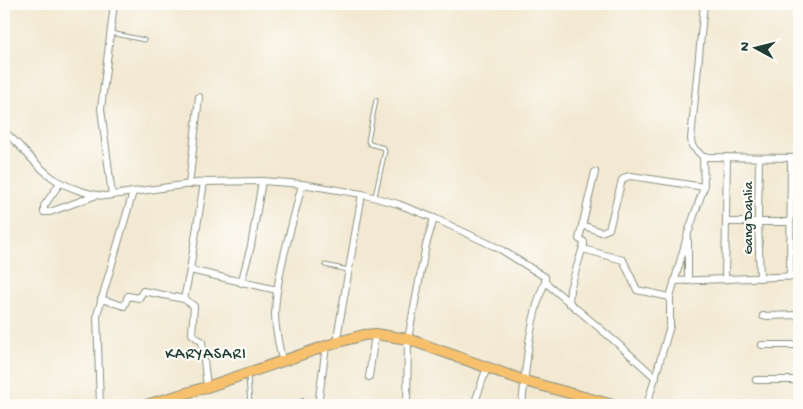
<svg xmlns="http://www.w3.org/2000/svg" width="803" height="409" font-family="'Gochi Hand',sans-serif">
	<rect width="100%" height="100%" fill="#fdfcf7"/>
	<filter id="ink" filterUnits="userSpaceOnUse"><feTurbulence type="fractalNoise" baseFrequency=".02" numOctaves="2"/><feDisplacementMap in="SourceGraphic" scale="10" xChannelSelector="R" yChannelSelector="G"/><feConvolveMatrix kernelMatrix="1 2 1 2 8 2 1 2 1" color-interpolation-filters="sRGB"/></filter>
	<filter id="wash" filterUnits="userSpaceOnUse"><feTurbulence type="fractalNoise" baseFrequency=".0096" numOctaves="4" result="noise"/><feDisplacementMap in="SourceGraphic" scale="20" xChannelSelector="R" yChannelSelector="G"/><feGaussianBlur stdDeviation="1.12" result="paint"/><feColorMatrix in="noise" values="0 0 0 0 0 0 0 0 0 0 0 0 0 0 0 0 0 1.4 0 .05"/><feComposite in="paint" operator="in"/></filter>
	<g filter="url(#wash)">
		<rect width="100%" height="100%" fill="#f3e8d1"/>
	</g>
	<g filter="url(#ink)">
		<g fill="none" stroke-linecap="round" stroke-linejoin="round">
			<defs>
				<g id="service">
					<path d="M111 33 144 40"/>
					<path d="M375 196 385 151 384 148 370 144 368 141 376 100"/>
					<path d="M325 265 348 270"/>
					<path d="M248 376 250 405"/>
				</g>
				<g id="minor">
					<path d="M4 131C22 146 40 172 61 183 73 189 91 195 105 196L204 182 262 181 302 184 362 194 398 204 434 218 500 249 545 277V282L617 343 656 378"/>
					<path d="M703 157 799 158"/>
					<path d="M759 158 758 221 760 278"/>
					<path d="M204 182 190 270 277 290"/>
					<path d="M60 183 44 206V212H50L97 195"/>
					<path d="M189 185 199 97"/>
					<path d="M112 195 101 109 114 4"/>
					<path d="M727 222H790"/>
					<path d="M582 225 601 232 609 229 622 180 626 177 631 176 704 187"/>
					<path d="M688 242V281"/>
					<path d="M583 249 623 260 637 290 670 297"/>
					<path d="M190 270 184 299 194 306 192 334 202 342 207 387"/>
					<path d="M790 277 791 158"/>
					<path d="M725 280 727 157"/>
					<path d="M675 281 799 276"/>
					<path d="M241 283 251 246 262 181"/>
					<path d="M101 299 124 306 128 296 139 298 143 291 184 299"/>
					<path d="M569 303 570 289 584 244V242L579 239 595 172"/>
					<path d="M763 316 799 315"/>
					<path d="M338 342V332L362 194"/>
					<path d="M762 345H799"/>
					<path d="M282 360C279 345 275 330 275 314 276 274 293 224 302 184"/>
					<path d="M369 377 375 334"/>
					<path d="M756 380H799"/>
					<path d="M100 405 97 315 133 192"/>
					<path d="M301 405 303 402 318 404"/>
					<path d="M318 405 326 346"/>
					<path d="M407 405 408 339 426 245 434 218"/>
					<path d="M474 405 487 367"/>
					<path d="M522 405C526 366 529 319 545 282"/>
					<path d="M647 405 670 326V297L688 233 704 187 703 157 692 146 691 139 704 4"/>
				</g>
				<path id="primary" d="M146 405 207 387 338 342 364 335 375 334 408 339 525 381 613 405"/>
			</defs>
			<use href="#service" stroke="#899282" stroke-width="5"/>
			<use href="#minor" stroke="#899282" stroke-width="8"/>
			<use href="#primary" stroke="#899282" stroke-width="12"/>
			<use href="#service" stroke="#fff" stroke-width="3"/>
			<use href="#minor" stroke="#fff" stroke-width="6"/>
			<use href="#primary" stroke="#f7c06c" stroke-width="10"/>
		</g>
	</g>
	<g text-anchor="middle" stroke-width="4.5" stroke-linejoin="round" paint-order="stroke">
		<g font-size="14" fill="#1f3d34" stroke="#fdfcf7">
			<text transform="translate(747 218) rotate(-90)" y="5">Gang Dahlia</text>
		</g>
		<g font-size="16" letter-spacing="1" fill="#1f3d34" stroke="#fdfcf7">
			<text x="206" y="358">KARYASARI</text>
		</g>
	</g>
	<rect width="803" height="409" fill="none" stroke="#fdfcf7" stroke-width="20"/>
	<g transform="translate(756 48) rotate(277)" stroke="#fdfcf7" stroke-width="4" paint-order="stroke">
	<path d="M0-4L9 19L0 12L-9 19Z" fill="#1f3d34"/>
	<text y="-8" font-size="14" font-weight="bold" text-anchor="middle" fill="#1f3d34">N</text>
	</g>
</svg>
